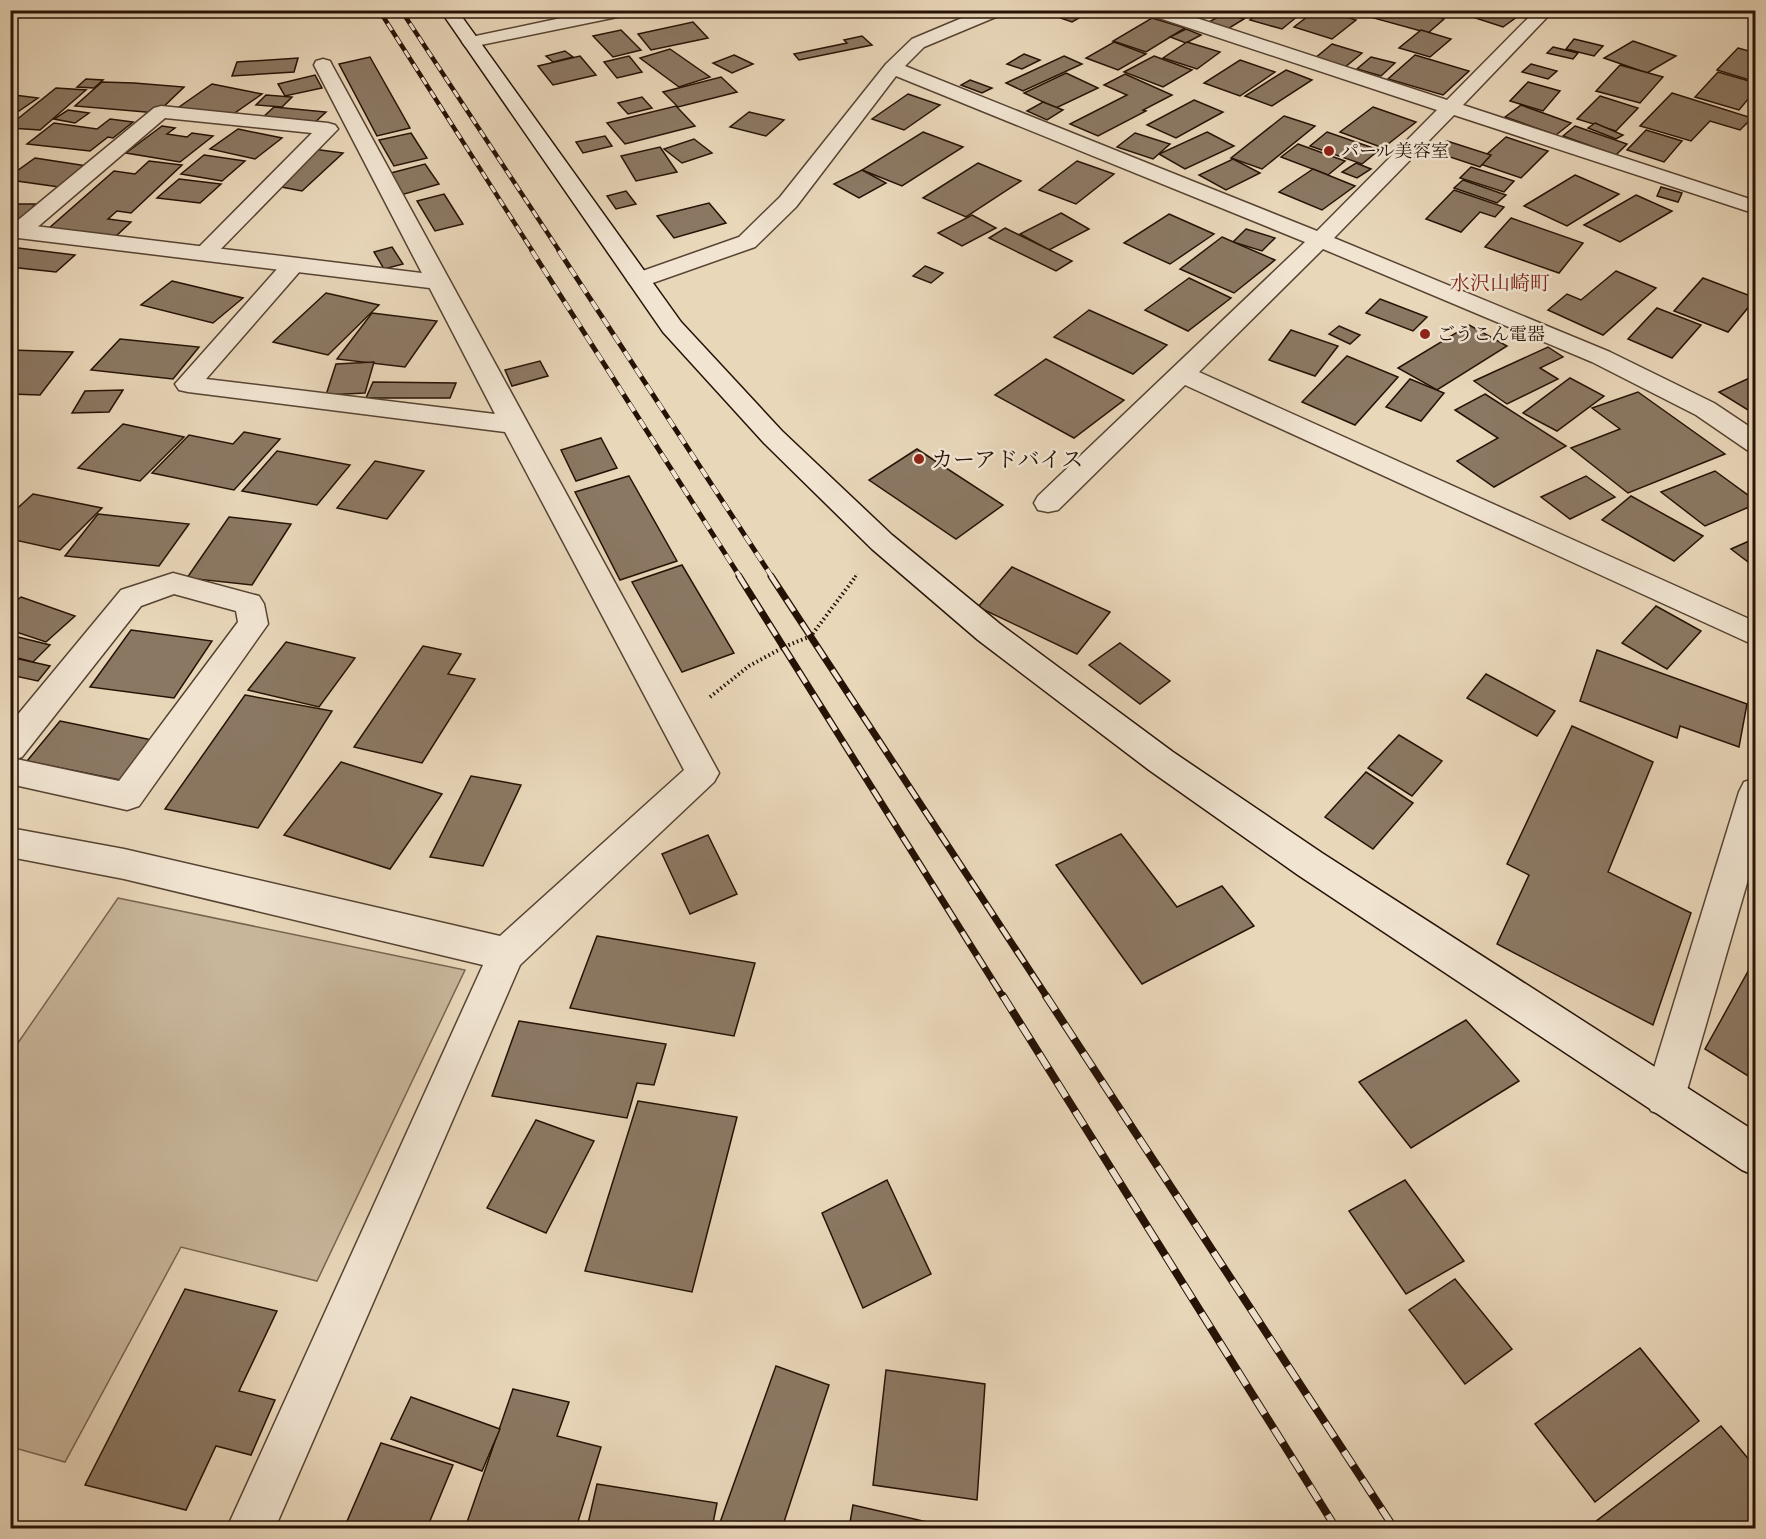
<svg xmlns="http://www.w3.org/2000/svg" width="1766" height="1539" font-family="Cardo,'Noto Serif JP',serif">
	<rect width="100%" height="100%" fill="#e9d7ba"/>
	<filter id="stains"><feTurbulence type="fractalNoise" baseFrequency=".00333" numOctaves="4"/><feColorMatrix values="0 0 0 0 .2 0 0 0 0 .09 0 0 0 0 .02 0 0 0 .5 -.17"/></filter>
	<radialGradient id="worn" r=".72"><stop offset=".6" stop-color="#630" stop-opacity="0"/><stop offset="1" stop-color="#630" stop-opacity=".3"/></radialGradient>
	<path fill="#c8b69b" stroke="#776450" stroke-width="1.5" d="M118 898 465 970 317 1281 181 1247 65 1462 11 1447V1053Z"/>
	<g fill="#8b7863" stroke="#261205" stroke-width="1.5">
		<path d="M1045 10H1093L1072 22 1043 12Z"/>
		<path d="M1222 10H1257L1245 18Z"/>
		<path d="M1262 10H1305L1282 29 1250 20Z"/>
		<path d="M1316 10H1324L1356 20 1332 39 1294 27Z"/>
		<path d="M1378 10H1414L1444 19 1428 33 1370 17Z"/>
		<path d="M1451 10H1509L1521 14 1503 27Z"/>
		<path d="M1225 13 1244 19 1226 30 1207 23Z"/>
		<path d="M1152 18 1185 28 1146 52 1113 41Z"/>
		<path d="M693 22 708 38 651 50 638 34Z"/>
		<path d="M1186 29 1201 35 1186 43 1170 37Z"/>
		<path d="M621 30 641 50 613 57 593 36Z"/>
		<path d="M1421 30 1451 39 1430 57 1399 48Z"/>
		<path d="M862 36 872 45 799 60 794 54 847 43 844 40Z"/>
		<path d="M1574 39 1603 46 1594 56 1566 49Z"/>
		<path d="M1633 41 1676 56 1647 73 1604 58Z"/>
		<path d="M1114 42 1146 54 1118 70 1086 58Z"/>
		<path d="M1187 42 1220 52 1197 69 1163 58Z"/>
		<path d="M1332 44 1362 53 1344 68 1314 59Z"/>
		<path d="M1553 47 1578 53 1573 59 1547 53Z"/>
		<path d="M1738 48 1756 53V82L1717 70Z"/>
		<path d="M670 49 710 77 679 87 640 58Z"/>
		<path d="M565 51 573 57 553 62 546 56Z"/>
		<path d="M1024 54 1040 60 1022 69 1007 64Z"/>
		<path d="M734 55 753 64 732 73 713 63Z"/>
		<path d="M1415 55 1469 71 1443 95 1388 79Z"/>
		<path d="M580 56 596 75 553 85 538 66Z"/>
		<path d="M629 56 642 72 617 78 604 62Z"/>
		<path d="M1064 56 1082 64 1023 91 1006 83Z"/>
		<path d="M1154 56 1192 70 1163 87 1124 72Z"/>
		<path d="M370 57 410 128 377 136 339 64Z"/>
		<path d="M1371 57 1395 63 1381 76 1357 69Z"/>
		<path d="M298 58 294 72 232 76 237 62Z"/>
		<path d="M1240 60 1275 72 1240 96 1204 83Z"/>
		<path d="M1531 64 1557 71 1548 79 1522 72Z"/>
		<path d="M1620 65 1663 77 1640 103 1596 91Z"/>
		<path d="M1286 70 1312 80 1272 106 1245 96Z"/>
		<path d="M1718 72 1756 83V99L1749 98 1739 110 1695 97Z"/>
		<path d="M1066 73 1098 88 1056 108 1024 93Z"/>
		<path d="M1125 74 1172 95 1143 110 1146 111 1098 136 1070 124 1127 95 1104 85Z"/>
		<path d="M315 75 322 88 285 96 278 84Z"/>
		<path d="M721 77 737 92 678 107 663 92Z"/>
		<path d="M86 79 103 80 94 88 77 87Z"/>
		<path d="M970 80 992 88 982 93 961 85Z"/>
		<path d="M102 82 134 83 184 87 157 113 75 106Z"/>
		<path d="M1528 82 1560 91 1543 111 1510 101Z"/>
		<path d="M212 84 262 94 229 117 179 107Z"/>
		<path d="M56 88 86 90 40 130 10 128V125Z"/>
		<path d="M1672 93 1752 118 1740 130 1710 121 1691 141 1640 126Z"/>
		<path d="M908 94 940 105 904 130 872 119Z"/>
		<path d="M14 95 38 98 10 117V97Z"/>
		<path d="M266 95 292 97 282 107 256 105Z"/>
		<path d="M1600 96 1638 108 1616 131 1577 119Z"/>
		<path d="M642 97 652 108 628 114 618 103Z"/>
		<path d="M1194 100 1223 112 1176 138 1147 125Z"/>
		<path d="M1043 102 1063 110 1047 120 1027 111Z"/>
		<path d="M1521 105 1571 123 1556 135 1505 117Z"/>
		<path d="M676 106 695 126 625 144 607 123Z"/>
		<path d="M274 107 326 112 312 125 260 120Z"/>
		<path d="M1373 107 1416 122 1383 148 1340 132Z"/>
		<path d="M68 110 89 113 75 123 54 119Z"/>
		<path d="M749 112 784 120 766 136 730 127Z"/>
		<path d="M1284 116 1315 126 1262 169 1231 158Z"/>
		<path d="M110 119 133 122 113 138 108 137 90 151 27 144 54 123 97 129Z"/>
		<path d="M1595 123 1623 135 1616 139 1588 128Z"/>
		<path d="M162 126 175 128 167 134 187 137 192 133 213 136 180 162 126 153Z"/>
		<path d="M1575 126 1627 144 1616 155 1563 136Z"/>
		<path d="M238 129 282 138 255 159 210 149Z"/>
		<path d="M1646 130 1682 141 1664 162 1627 150Z"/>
		<path d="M923 132 963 147 902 186 862 170Z"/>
		<path d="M1207 132 1234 146 1185 169 1159 154Z"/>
		<path d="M1327 132 1379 150 1362 164 1310 146Z"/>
		<path d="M411 133 427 158 394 166 379 140Z"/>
		<path d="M1135 133 1170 144 1153 159 1117 147Z"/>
		<path d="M605 136 612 146 583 153 576 142Z"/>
		<path d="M1506 137 1548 151 1521 178 1477 163Z"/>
		<path d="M694 139 712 153 682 163 664 149Z"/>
		<path d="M1447 141 1491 155 1480 167 1435 152Z"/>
		<path d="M1298 144 1345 161 1328 175 1281 157Z"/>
		<path d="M660 147 677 172 636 181 621 156Z"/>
		<path d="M313 149 343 153 302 191 271 185Z"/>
		<path d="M204 155 245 161 222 181 181 174Z"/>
		<path d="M35 158 87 166 59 187 10 180V176Z"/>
		<path d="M1233 159 1260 173 1226 190 1199 175Z"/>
		<path d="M149 161 182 165 131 213 117 211 108 219 131 222 115 237 48 229 114 171 135 174Z"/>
		<path d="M1077 161 1114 174 1076 204 1039 190Z"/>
		<path d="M978 163 1021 181 966 217 923 198Z"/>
		<path d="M1356 163 1371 169 1357 178 1342 172Z"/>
		<path d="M425 164 439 184 401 195 387 174Z"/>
		<path d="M1471 167 1514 181 1504 192 1460 178Z"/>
		<path d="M1313 169 1355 186 1322 210 1279 192Z"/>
		<path d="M862 170 886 183 859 198 834 184Z"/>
		<path d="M1575 175 1619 194 1567 226 1524 206Z"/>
		<path d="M179 179 221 184 200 203 157 198Z"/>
		<path d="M1463 180 1506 195 1497 203 1454 188Z"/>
		<path d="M1661 187 1682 193 1678 202 1657 196Z"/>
		<path d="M1454 190 1504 207 1495 217 1480 212 1461 232 1426 219Z"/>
		<path d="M626 191 636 204 616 209 607 196Z"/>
		<path d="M444 194 463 224 435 231 417 201Z"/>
		<path d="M1636 195 1672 211 1620 242 1584 225Z"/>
		<path d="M709 203 726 223 674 238 657 216Z"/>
		<path d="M16 204H35L23 220H10V210Z"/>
		<path d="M1061 213 1089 229 1049 250 1020 234Z"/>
		<path d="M1169 214 1214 234 1170 264 1124 243Z"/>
		<path d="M972 215 996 228 962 246 938 233Z"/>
		<path d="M1511 218 1583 243 1559 273 1485 247Z"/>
		<path d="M1005 228 1072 261 1056 271 989 238Z"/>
		<path d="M1246 229 1275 238 1262 251 1233 242Z"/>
		<path d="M1222 237 1275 260 1234 293 1180 269Z"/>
		<path d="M10 247 75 255 56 272 10 267Z"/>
		<path d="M392 247 403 264 384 269 374 252Z"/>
		<path d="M925 266 943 273 931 283 913 276Z"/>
		<path d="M1616 271 1656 288 1603 335 1548 310 1567 294 1581 300Z"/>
		<path d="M1189 278 1231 298 1188 331 1145 310Z"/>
		<path d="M1703 278 1756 298 1728 332 1674 311Z"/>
		<path d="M172 281 243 298 213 323 141 305Z"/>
		<path d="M326 293 379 305 328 355 273 342Z"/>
		<path d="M1380 299 1427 317 1413 331 1366 313Z"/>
		<path d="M1657 308 1701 325 1672 358 1628 339Z"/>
		<path d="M1089 310 1167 345 1133 374 1054 337Z"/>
		<path d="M372 313 437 321 405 367 337 359Z"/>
		<path d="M1469 325 1507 346 1437 390 1398 368Z"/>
		<path d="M1339 326 1360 335 1350 344 1329 334Z"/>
		<path d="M1291 330 1338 346 1315 376 1269 360Z"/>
		<path d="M120 339 199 347 173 379 91 370Z"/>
		<path d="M1548 347 1563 357 1540 368 1558 379 1507 404 1474 381Z"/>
		<path d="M10 350 73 352 40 395 10 394Z"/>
		<path d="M1347 356 1398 377 1355 425 1302 402Z"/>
		<path d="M1046 359 1124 400 1074 438 995 395Z"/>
		<path d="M540 361 548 376 512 386 505 370Z"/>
		<path d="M374 362 365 393 326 395 336 364Z"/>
		<path d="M1756 375V415L1719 392Z"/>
		<path d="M1570 378 1604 396 1557 431 1523 413Z"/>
		<path d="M1410 379 1444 393 1421 421 1386 407Z"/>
		<path d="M373 382 456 383 450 398H366Z"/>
		<path d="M123 390 109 412 72 413 85 391Z"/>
		<path d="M1638 392 1725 454 1628 493 1571 448 1620 429 1592 408Z"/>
		<path d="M1485 394 1566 446 1494 487 1457 461 1498 438 1455 410Z"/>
		<path d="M123 424 184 437 140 481 78 468Z"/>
		<path d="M244 432 280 439 234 490 152 473 189 435 233 444Z"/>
		<path d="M601 438 617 468 576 481 561 450Z"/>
		<path d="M917 449 1003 505 956 539 869 480Z"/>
		<path d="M277 451 350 465 317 505 242 491Z"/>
		<path d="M375 461 424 471 387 519 337 508Z"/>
		<path d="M1715 471 1756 501V504L1705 526 1661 492Z"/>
		<path d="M629 476 677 561 620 580 575 492Z"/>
		<path d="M1586 476 1615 497 1570 519 1541 497Z"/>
		<path d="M33 494 102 508 60 550 10 539V515Z"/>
		<path d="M1631 496 1703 536 1674 561 1602 520Z"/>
		<path d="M98 514 189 524 159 566 65 556Z"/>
		<path d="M229 517 291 524 252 585 187 578Z"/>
		<path d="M1756 538V568L1731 549Z"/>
		<path d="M682 565 734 653 682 672 632 582Z"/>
		<path d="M1012 567 1110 612 1077 654 978 607Z"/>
		<path d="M21 597 75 616 46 642 10 630V606Z"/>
		<path d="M1656 606 1701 631 1667 669 1622 643Z"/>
		<path d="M131 630 212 641 174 698 90 687Z"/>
		<path d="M10 635 50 645 33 662 10 656Z"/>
		<path d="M286 642 355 658 319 707 248 690Z"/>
		<path d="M1120 643 1170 681 1140 704 1089 665Z"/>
		<path d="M423 646 461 654 448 674 475 679 422 763 354 747Z"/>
		<path d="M1597 650 1747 704 1739 747 1680 726 1677 738 1580 701Z"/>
		<path d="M19 659 50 666 38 681 10 675V669Z"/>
		<path d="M1486 674 1555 711 1537 736 1467 698Z"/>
		<path d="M245 695 332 711 258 828 165 809Z"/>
		<path d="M60 721 152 740 120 780 27 761Z"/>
		<path d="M1572 726 1653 762 1608 872 1691 913 1653 1025 1497 944 1529 875 1507 864Z"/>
		<path d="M1399 735 1442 761 1412 796 1368 768Z"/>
		<path d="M341 762 442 794 390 869 284 835Z"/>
		<path d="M1366 772 1413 803 1373 849 1325 817Z"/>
		<path d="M471 776 521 785 483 866 430 857Z"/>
		<path d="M1121 834 1177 907 1222 886 1254 926 1142 984 1056 865Z"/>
		<path d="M708 835 737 894 690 914 662 854Z"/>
		<path d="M597 936 755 963 734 1036 570 1008Z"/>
		<path d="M1756 957V1081L1705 1049Z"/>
		<path d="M1466 1020 1519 1081 1411 1148 1359 1082Z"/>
		<path d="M519 1021 666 1044 654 1085 637 1083 627 1118 492 1096Z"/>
		<path d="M638 1101 737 1117 692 1292 585 1271Z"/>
		<path d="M536 1120 594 1141 546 1233 487 1208Z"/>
		<path d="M887 1180 931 1274 863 1308 822 1213Z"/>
		<path d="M1405 1180 1464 1261 1406 1294 1349 1211Z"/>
		<path d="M1455 1279 1512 1349 1465 1384 1409 1310Z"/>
		<path d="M185 1289 277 1311 239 1391 275 1400 251 1455 216 1446 186 1510 85 1485Z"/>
		<path d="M1640 1348 1699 1421 1595 1502 1535 1424Z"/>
		<path d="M776 1366 829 1385 782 1528H718Z"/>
		<path d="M886 1370 985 1384 977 1500 873 1485Z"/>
		<path d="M513 1389 569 1402 557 1436 601 1447 576 1528H465Z"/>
		<path d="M411 1397 500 1429 482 1471 391 1439Z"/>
		<path d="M1721 1426 1756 1468V1528H1587Z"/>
		<path d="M381 1443 453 1465 427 1528H344Z"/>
		<path d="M597 1484 717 1503 712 1528H587Z"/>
		<path d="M853 1505 945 1526V1528H849Z"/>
	</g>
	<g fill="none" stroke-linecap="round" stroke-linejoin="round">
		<defs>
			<g id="minor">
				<path d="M599 10H635L627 15 471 47 465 46 462 42 465 38 471 37Z"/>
				<path d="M981 10H1005L1003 14 924 47 905 66 1317 231 1437 110 1147 14 1145 10H1172L1447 100 1536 10H1554L1463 105 1756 201V214L1454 115 1334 238 1610 352 1714 403 1756 431V452L1747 450 1696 415 1592 362 1323 249 1199 372 1756 622V646L1185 385 1058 510 1048 512 1038 510 1034 503 1038 496 1305 242 896 76 796 207 755 247 647 285 639 287 631 285 627 280 631 275 739 237 780 197 886 64 912 39Z"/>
				<path d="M323 59 330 61 332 65 719 773 714 782 520 965 275 1528H227L483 965 124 879 10 857V828L124 849 500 936 684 770 505 432 188 392 179 390 175 384 285 260 293 258 301 260 304 265 301 270 206 379 495 414 314 65 316 61Z"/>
				<path d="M161 106 328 123 335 125 338 129 212 258 204 260 196 258 193 253 312 133 165 118 27 236 19 238 11 236V226L154 108Z"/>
				<path d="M173 573 259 596 264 604 268 624 139 806 127 810 10 784V724L121 590ZM174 594 236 611 238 622 119 781 16 759 22 757 141 606Z"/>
				<path d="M1756 778V852L1685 1097 1679 1111 1665 1116 1651 1111 1645 1097 1739 792 1744 782Z"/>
			</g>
			<path id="tertiary" d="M10 223 438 275 446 277 450 282 446 287 438 289 10 237Z"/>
			<path id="secondary" d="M440 10H457L681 322 782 431 892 535 1000 624 1173 752 1322 853 1756 1132V1176L1742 1170 1298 875 1149 770 978 640 872 549 764 443 663 332Z"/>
		</defs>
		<use href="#minor" stroke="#574332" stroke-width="3"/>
		<use href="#tertiary" stroke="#574332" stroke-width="3"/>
		<use href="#secondary" stroke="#261205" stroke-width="3"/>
		<path stroke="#261205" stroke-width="3" stroke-dasharray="1.5 2" stroke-linecap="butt" d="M855 577 857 574"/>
		<path stroke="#261205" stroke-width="4" stroke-dasharray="1.5 3" stroke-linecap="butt" d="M710 697 749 666 784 647 811 636 856 576"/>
		<use href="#minor" fill="#f1e5d2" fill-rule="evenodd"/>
		<use href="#tertiary" fill="#f1e5d2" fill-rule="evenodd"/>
		<use href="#secondary" fill="#f1e5d2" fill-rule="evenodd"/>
		<defs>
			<g id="rail-far3">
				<path d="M379 10 533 252"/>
				<path d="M401 10 560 252"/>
			</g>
			<g id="rail-far2">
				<path d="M532 251 740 577"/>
				<path d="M559 251 772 577"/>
			</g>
			<g id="rail-far1">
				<path d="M739 576 1003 997"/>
				<path d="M771 576 1047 997"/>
			</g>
			<g id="rail">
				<path d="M1003 996 1336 1528"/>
				<path d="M1046 996 1394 1528"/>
			</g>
		</defs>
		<use href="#rail-far3" stroke="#261205" stroke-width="4.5"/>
		<use href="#rail-far2" stroke="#261205" stroke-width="5"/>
		<use href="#rail-far1" stroke="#261205" stroke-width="7"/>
		<use href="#rail" stroke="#261205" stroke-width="8"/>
		<use href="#rail-far3" stroke="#f1e5d2" stroke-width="3" stroke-dasharray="8" stroke-linecap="butt"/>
		<use href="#rail-far2" stroke="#f1e5d2" stroke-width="4" stroke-dasharray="10" stroke-linecap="butt"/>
		<use href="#rail-far1" stroke="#f1e5d2" stroke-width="4.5" stroke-dasharray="14" stroke-linecap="butt"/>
		<use href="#rail" stroke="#f1e5d2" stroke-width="6" stroke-dasharray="17" stroke-linecap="butt"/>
	</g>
	<g fill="#8f2418" stroke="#f1e5d2" stroke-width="2">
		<circle cx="1329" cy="151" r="6"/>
		<circle cx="1425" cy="334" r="6"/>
		<circle cx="919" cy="459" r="6"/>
	</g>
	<g text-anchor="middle" stroke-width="5" stroke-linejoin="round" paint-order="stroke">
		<g font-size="18" fill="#261205" stroke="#f1e5d2" text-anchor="start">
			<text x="1341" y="157">パール美容室</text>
			<text x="1437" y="340">ごうこん電器</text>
		</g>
		<g font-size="20" fill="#7a1f14" stroke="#f1e5d2">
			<text x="1500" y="290">水沢山崎町</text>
		</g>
		<g font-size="22" fill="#261205" stroke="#f1e5d2" text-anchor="start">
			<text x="931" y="467">カーアドバイス</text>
		</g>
	</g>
	<rect width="1766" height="1539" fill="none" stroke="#e9d7ba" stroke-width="36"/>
	<rect x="12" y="12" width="1742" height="1515" fill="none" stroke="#261205" stroke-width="3"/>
	<rect x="18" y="18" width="1730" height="1503" fill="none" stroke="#261205" stroke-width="1.5"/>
	<rect width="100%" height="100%" filter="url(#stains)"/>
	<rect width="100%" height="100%" fill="url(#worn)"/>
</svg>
